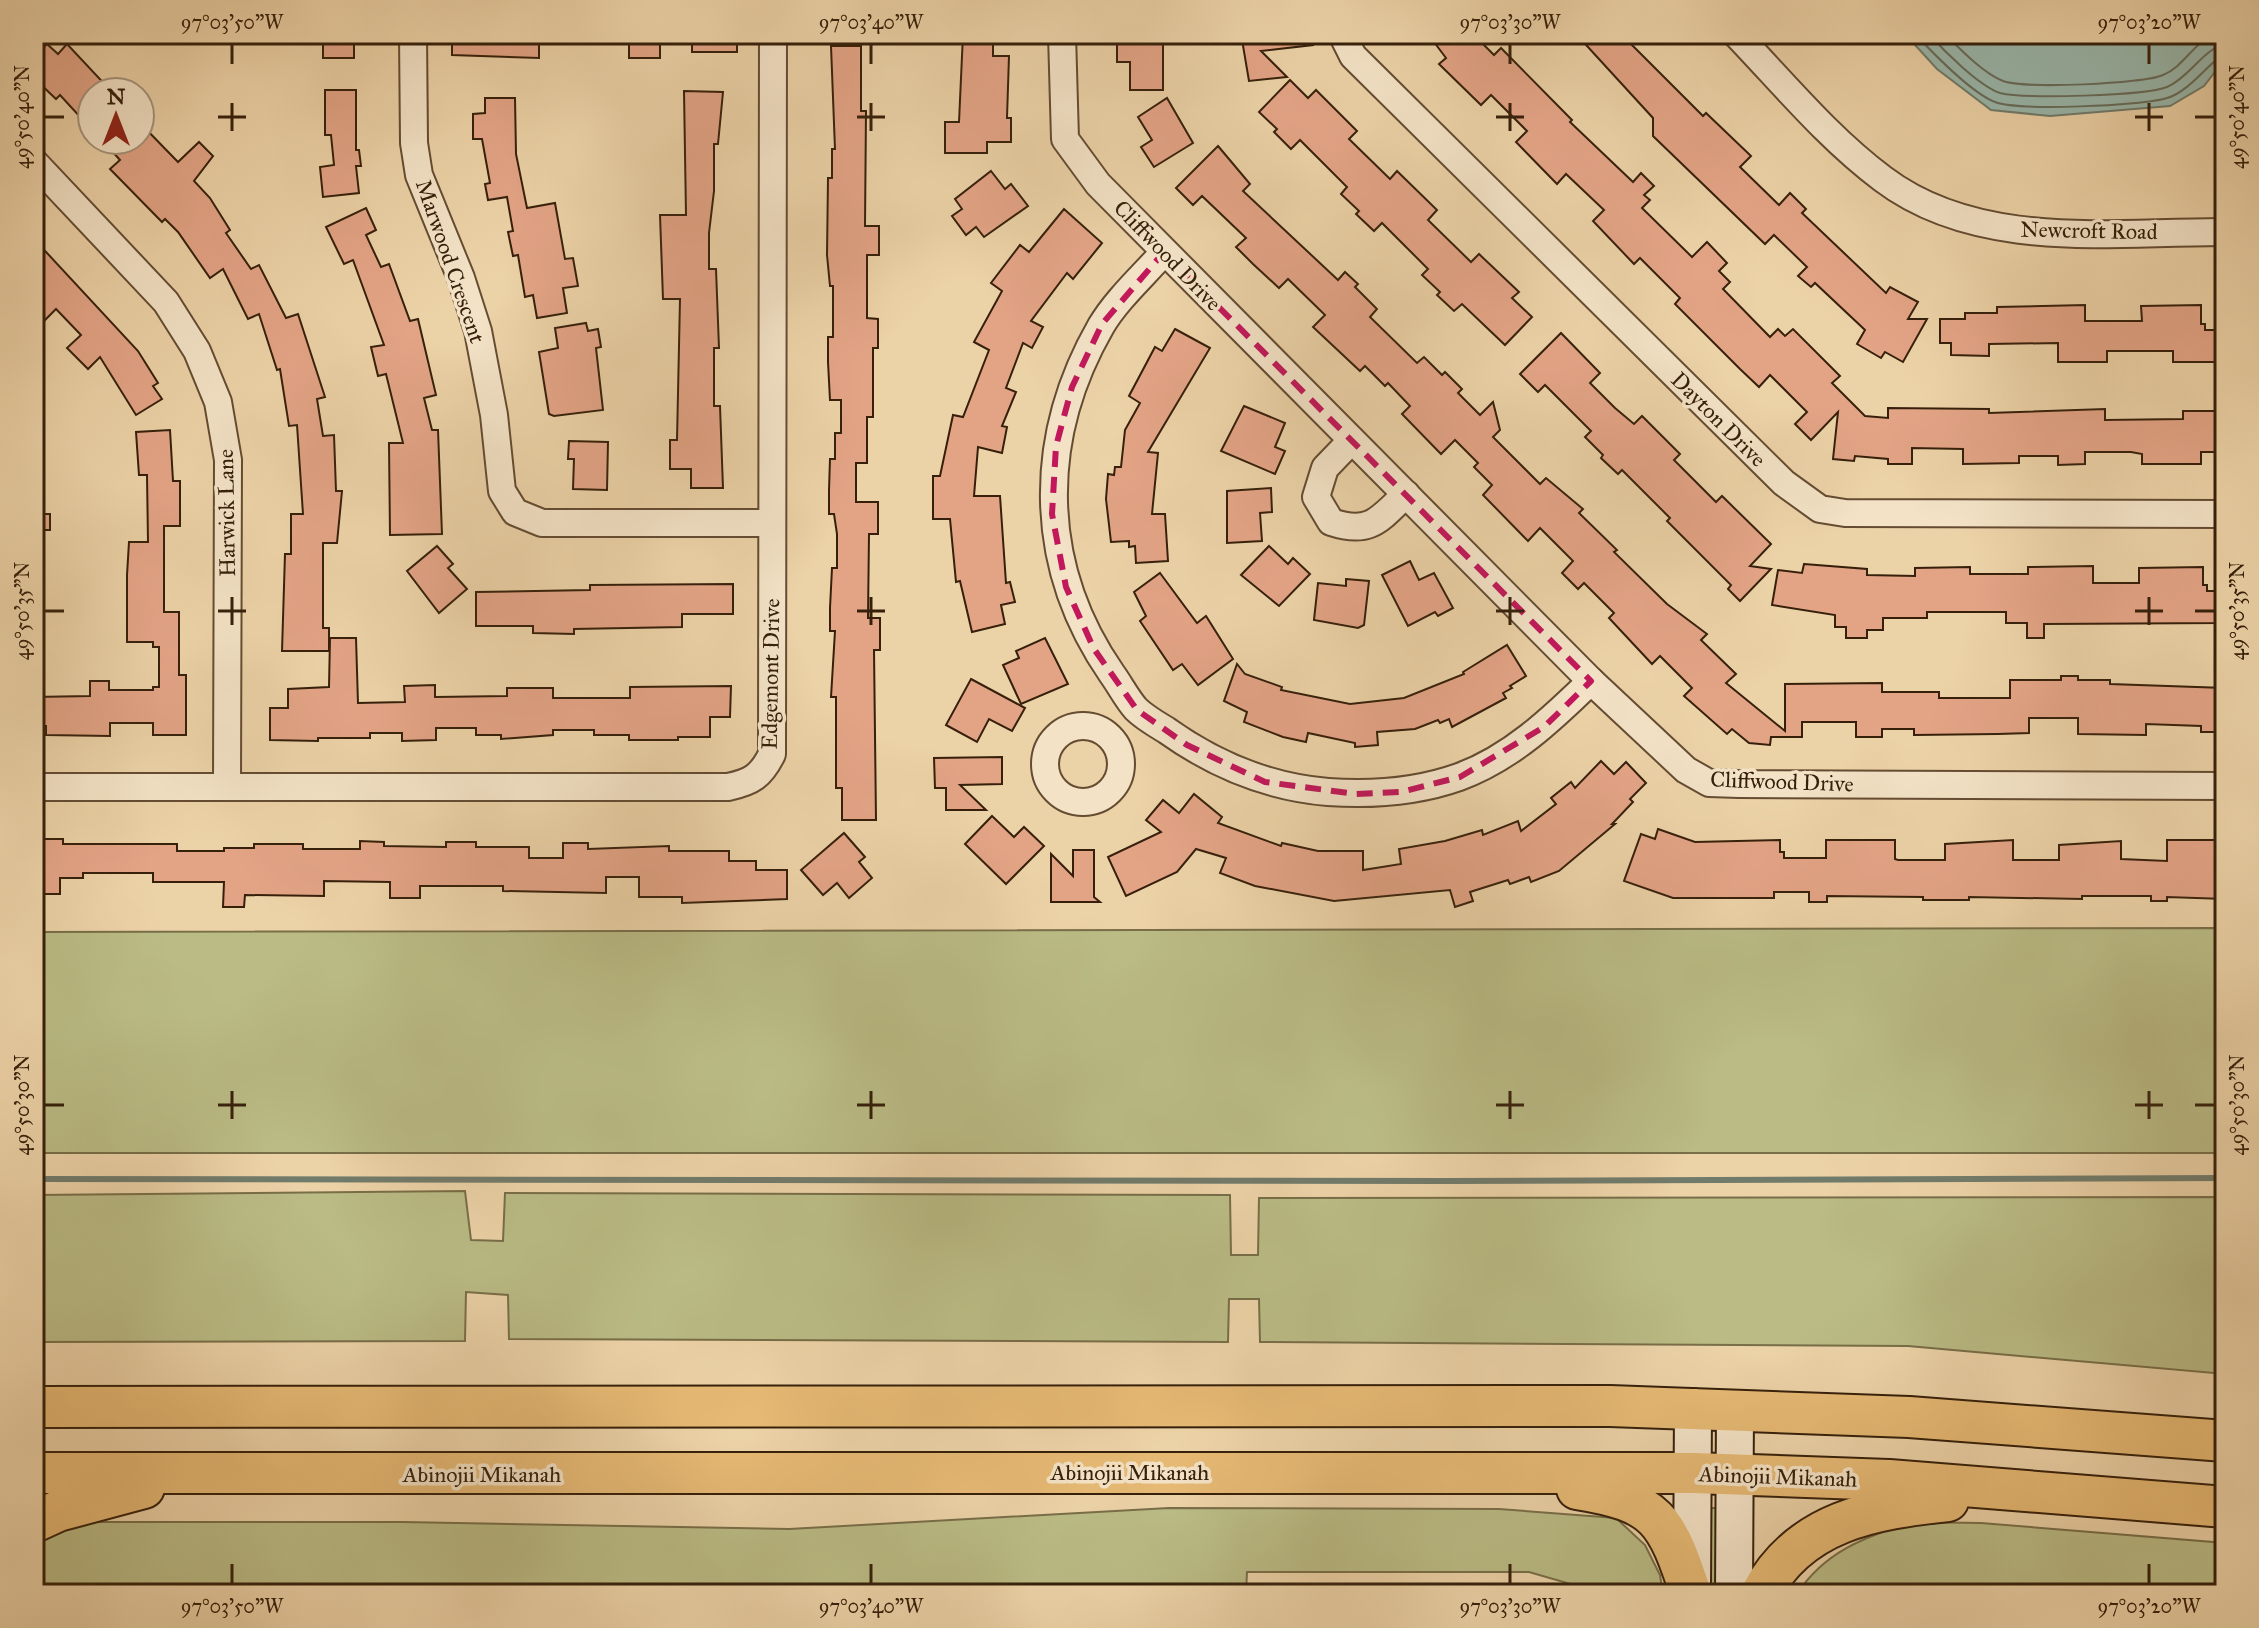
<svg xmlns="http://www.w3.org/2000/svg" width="2259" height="1628" font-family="'IM FELL Great Primer',serif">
	<rect width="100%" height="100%" fill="#ecd2a7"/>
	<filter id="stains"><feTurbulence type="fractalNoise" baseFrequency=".0025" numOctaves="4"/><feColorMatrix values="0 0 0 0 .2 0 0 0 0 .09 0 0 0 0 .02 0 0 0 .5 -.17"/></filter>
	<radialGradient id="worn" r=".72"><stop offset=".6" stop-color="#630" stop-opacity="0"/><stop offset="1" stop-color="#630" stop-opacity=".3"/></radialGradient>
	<g fill="#babb85" stroke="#786e48" stroke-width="2">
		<path d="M2225 928V1153H34V932Z"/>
		<path d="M465 1191 471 1240 503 1241 505 1193 1230 1195 1231 1255H1258L1259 1198 2225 1197V1374L1908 1346 1260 1342 1259 1299H1229L1228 1342 509 1339 508 1295 466 1292 465 1341 34 1342V1195Z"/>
		<path d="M1169 1508 1499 1509 1616 1518 1645 1545 1660 1575 1663 1594H1605L1529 1572H1247L1246 1594H34V1542L83 1522H403L789 1529Z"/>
		<path d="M1708 1508H1721V1594H1707Z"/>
		<path d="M1911 1522 1981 1523 2225 1543V1594H1797C1825 1551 1864 1538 1911 1522Z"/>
	</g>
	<path fill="#99b7ab" stroke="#717b6b" stroke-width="2" d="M1905 34H2225V59L2204 86 2170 106 2050 116 1991 110 1937 69Z"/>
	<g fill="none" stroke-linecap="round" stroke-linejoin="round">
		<g stroke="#686c5b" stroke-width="2">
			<path d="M1915 34C1933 53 1971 93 1995 102 2018 111 2142 106 2167 98 2190 92 2213 57 2225 55"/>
			<path d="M1929 34C1944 51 1979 86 2000 93 2024 99 2145 96 2167 87 2189 78 2206 46 2225 45"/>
			<path d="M1945 34C1960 49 1983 73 2003 81 2024 89 2144 84 2163 75 2185 66 2194 41 2216 34"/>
		</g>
		<path stroke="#717b6b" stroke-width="6" d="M34 1179 1448 1181 2225 1178"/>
	</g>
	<g fill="#e3a486" stroke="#36200b" stroke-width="2">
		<rect x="323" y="34" width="31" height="24"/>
		<path d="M452 34H539V58L452 55Z"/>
		<rect x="629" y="34" width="31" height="24"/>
		<rect x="692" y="34" width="45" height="18"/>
		<path d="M963 34H993V56H1009L1007 118H1011V142H987V153H945V122H959Z"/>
		<path d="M1241 34H1313V45L1261 51 1287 77 1249 81Z"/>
		<path d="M1428 34H1473L1494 55 1501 48 1572 120 1570 122 1633 182 1641 173 1654 186 1644 195 1650 200 1642 208 1692 257 1707 242 1727 263 1719 271 1730 282 1723 289 1770 337 1778 329 1785 336 1793 329 1840 376 1832 383 1865 416 1888 418V408L1989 409V413L2105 409V420L2183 419V411H2224L2223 452H2201V464H2142V454L2131 452H2085V464L2058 465V456H2019V463L1963 464V449L1912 448V464H1888V459L1855 456 1854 461 1833 459 1838 412 1811 440 1795 424 1807 412 1770 375 1759 387 1740 369 1675 304 1680 298 1640 258 1634 264 1593 221 1604 210 1566 174 1557 184 1516 142 1527 131 1491 95 1481 105 1439 64 1446 58Z"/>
		<path d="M1576 34H1621L1703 116 1706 113 1751 156 1740 167 1779 205 1790 193 1806 209 1802 213 1886 293 1890 287 1918 302 1908 319H1927L1903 362 1885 352 1881 358 1857 344 1865 330 1815 283 1811 287 1798 276 1807 267 1774 235 1765 244 1653 136V118Z"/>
		<path d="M1117 39 1163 40V90H1130V62H1117Z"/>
		<path d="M47 44 58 54 67 44 112 92H92V130L60 95 56 99 34 78V57Z"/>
		<path d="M831 46H861V111H866L865 226H879V255H867V318L878 319V348H873V417H867V463H856V502H878V534H869L868 618H880V650H874L876 820H842V788H836V697H831L835 631H830V608L832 568H837V534L834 514H829V490L830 459H835V433H841V400H830L828 362V337H833V286H830L827 255 828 178H832V149H835Z"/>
		<path d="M1290 80 1308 98 1316 90 1357 131 1349 139 1390 179 1397 171 1437 210 1428 220 1471 262 1479 254 1519 292 1512 298 1532 317 1505 345 1462 304 1454 311 1437 295 1440 292 1422 275 1428 269 1382 223 1374 231 1356 214 1359 211 1341 194 1347 187 1300 140 1291 149 1274 132 1277 129 1259 112Z"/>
		<path d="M325 90H356V150H359L361 166H356L359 193 323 197 320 167 334 165 331 135H325Z"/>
		<path d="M684 91 723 92 718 144H714V191L709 233V269H716L719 348H714V406H720L723 488H691V469H670V440H677L680 299H663L660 215H686Z"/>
		<path d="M485 98H515L516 154 527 208 555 203 565 259 573 258 578 286 563 288 567 313 537 318 533 295 525 297 518 255 513 256 508 232 513 231 507 197 488 200 485 184 490 183 482 139H473V114L485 113Z"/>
		<path d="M1167 98 1193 143 1154 167 1141 147 1152 140 1138 117Z"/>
		<path d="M140 123 178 162 199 142 213 156 194 181 210 198 230 230 226 233 251 269 259 265 286 318 298 314 325 397 317 399 323 436 334 435 336 491H342L337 543H323V628H329V651H282L285 554H291V514H303L297 425 289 426 280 369 277 370 259 314 248 319 223 269 210 278 178 232 165 219 162 222 110 169 120 160 102 140H140Z"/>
		<path d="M1218 146 1250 184 1243 191 1338 280 1345 272 1358 284 1355 287 1377 309 1370 317 1417 363 1424 357 1442 375 1445 372 1462 389 1458 393 1480 415 1493 402 1500 430 1493 437 1540 484 1546 478 1583 509 1579 513 1617 550 1614 552 1667 604 1707 634 1701 640 1736 674 1726 683 1785 731V684L1882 683V692H1939V698H2010V680H2061V676H2078V680H2110V684L2225 688V732H2201V726L2146 724V735L2078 734V718H2029V733L1998 734 1914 735V729H1882V737H1856V722H1802V737H1771L1770 745 1749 743 1732 729 1727 734 1684 696 1692 688 1660 656 1652 664 1609 618 1614 613 1584 583 1578 589 1562 573 1573 561 1540 528 1528 541 1483 495 1492 485 1474 467 1478 463 1455 440 1441 454 1402 414 1410 406 1388 383 1385 386 1365 366 1360 371 1313 327 1325 315 1288 279 1279 288 1253 264 1236 247 1246 238 1202 196 1193 205 1176 188Z"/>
		<path d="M991 171 1005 189 1011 184 1028 206 984 237 976 227 966 235 952 216 962 209 955 199Z"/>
		<path d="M366 208 376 230 366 235 381 267 389 264 410 321 418 319 436 395 424 398 432 430H438L442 534 390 535 389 443H403L386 374 378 376 371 347 384 345 353 260 344 264 326 227Z"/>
		<path d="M1064 209 1102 243 1073 279 1067 273 1031 321 1043 327 1032 348 1023 343 1006 388 1016 392 1002 426 1007 427 1002 453 978 447 974 496H1000L1006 583 1010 582 1015 602 1001 605 1005 624 972 632 960 581 956 582 950 519H933V476H940L953 415 963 417 989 350 974 342 1002 291 991 283 1020 245 1029 252Z"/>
		<path d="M34 239 138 351 158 383 153 386 162 399 136 415 100 357 88 369 67 348 81 335 56 309 44 321 34 312Z"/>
		<path d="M2085 305V321H2142L2141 306 2201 305V324H2205V330H2222V362H2173V351H2107V362H2058V343L1989 344V356L1951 355V343H1940V319H1965V313H1997V307Z"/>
		<path d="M586 323 588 331 598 329 601 347 596 348 603 410 554 416 549 414 539 352 558 348 555 328Z"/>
		<path d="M1175 329 1210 348 1148 452 1158 453 1152 514H1165L1168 561 1136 563 1135 546 1129 547V541L1111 542 1106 499 1108 474 1114 475 1115 467H1121L1125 430 1140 403 1129 396 1155 347 1162 351Z"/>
		<path d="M1561 333 1600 373 1590 383 1615 408 1634 424 1642 416 1680 454 1674 460 1716 502 1722 496 1771 544 1750 566 1771 569 1740 601 1728 589 1731 585 1667 521 1670 518 1622 470 1618 474 1601 458 1603 455 1585 437 1591 431 1545 385 1538 392 1520 374Z"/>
		<path d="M1244 406 1285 423 1275 447 1285 451 1275 474 1221 451Z"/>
		<path d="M170 430 173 481H180V526H164V612H179V675H186V735H153V723H110V736L46 735V726H34V697L90 696V681H109V690H153V687H159V647H153V642H127V575L129 542H148L147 475H139L136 432Z"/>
		<path d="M569 441 608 442 607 490 573 489 574 459H568Z"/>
		<path d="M1271 488 1272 512 1260 513 1262 541 1227 543V491Z"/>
		<rect x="34" y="514" width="16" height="16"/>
		<path d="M437 546 453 564 448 568 467 589 439 613 407 571Z"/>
		<path d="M1269 546 1288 564 1293 558 1310 574 1279 606 1241 575Z"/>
		<path d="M1410 561 1419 580 1434 573 1453 608 1438 616 1435 612 1408 626 1382 575Z"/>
		<path d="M1804 564 1867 569V575L1915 576V568L1970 567V574H2028V567L2093 566V583H2139V568L2203 567V585H2207V591H2224L2223 623 2044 624V638H2027V623H2006V612H1927V618H1883V630H1867V638H1846V627H1835V615L1772 605 1778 570 1802 573Z"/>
		<path d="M1160 573 1197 623 1206 616 1233 659 1198 685 1182 664 1173 670 1140 621 1146 616 1134 592Z"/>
		<path d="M1346 579 1369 581 1364 625 1358 628 1314 620 1318 583 1346 586Z"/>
		<path d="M733 584V614H682V627L574 629V634L533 633V626H476V592L590 590V585Z"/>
		<path d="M330 638H356L358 703 405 702 404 686 435 685V697L507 696V688H553V698H630V687L731 686 730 717H710V737H678V740H629V735H594V730H553V735L501 739V735H476V728H436V740L402 741V733H370V738H318V741L270 740V708H288V689L329 687Z"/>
		<path d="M1045 638 1068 684 1021 704 1003 665 1019 658 1016 651Z"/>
		<path d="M1507 645 1526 676 1510 686 1512 688 1503 693 1506 698 1452 727 1449 719 1440 723 1438 720 1415 729 1377 732 1378 745 1355 747V743L1308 733 1306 742 1283 737 1244 722 1247 712 1224 701 1237 664 1245 674 1282 687 1281 690 1350 704 1404 698 1464 674 1463 672Z"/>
		<path d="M971 679 1025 708 1012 731 989 719 977 742 946 725Z"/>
		<path d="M1002 757V784L960 785 986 810H946V788H935L934 758Z"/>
		<path d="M1601 761 1614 774 1626 762 1646 783 1630 799 1633 802 1612 824H1615L1559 871 1531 882 1529 877 1510 884 1508 880 1470 892 1473 901 1455 907 1450 890 1334 901 1255 886 1220 873 1226 858 1196 849 1177 872 1126 896 1108 857 1161 832 1146 820 1163 800 1179 813 1194 794 1222 817 1218 823 1281 846 1282 843 1318 851H1363V870L1401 864 1399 849 1445 841 1482 830 1483 835 1518 821 1521 831 1556 804 1551 798 1571 782 1575 788Z"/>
		<path d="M992 816 1014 837 1024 827 1044 846 1006 884 965 844Z"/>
		<path d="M1658 829 1695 842 1780 840V852H1784V858H1826V840H1895V859L1898 860H1945V844L2013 840V860H2059V845L2121 841V859L2167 861V840H2225V899L2167 897V901H2151V896H2082V899L1969 897V900H1923V897L1827 896V902H1809V892H1774V898H1673L1624 881 1641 834 1655 839Z"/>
		<path d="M844 833 865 857 859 862 872 878 849 898 837 883 823 895 801 870Z"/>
		<path d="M34 839H63V844H177V851H224V848H254V844H303V849H360V841L384 842V846L446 847V842H476V847H529V858H563V843H588V849L669 846V851H729V861H756V870H787V899L682 903V897H639V877H606V893L503 891V886H420V898H390V882L324 881V896L245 895 244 907H223L224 882H153V873H83V878H60V894H34Z"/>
		<path d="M1073 850H1094V897L1100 902H1051V854L1073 876Z"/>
	</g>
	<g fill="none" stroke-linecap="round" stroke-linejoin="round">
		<defs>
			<g id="street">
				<path d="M413 34 414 143 419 175 461 278 478 331 494 415 502 491 515 512 542 523H772"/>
				<path d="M1062 34 1065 139 1098 184 1591 681 1686 770 1709 783 1739 784 2225 786"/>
				<path d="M1342 34 1353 56 1784 483 1820 509 1845 513 2225 514"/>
				<path d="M1736 34C1783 83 1828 138 1883 179 1978 251 2114 232 2225 232"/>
				<path d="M34 162 166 302 197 351 218 402 228 460 227 786"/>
				<path d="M1164 252C1144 275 1117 299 1101 326 1036 439 1037 566 1112 674 1120 685 1127 699 1136 709 1144 717 1156 724 1166 730 1215 765 1267 787 1328 792 1372 795 1417 792 1459 777 1511 758 1552 719 1591 681"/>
				<path d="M1351 441 1325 468 1316 497 1331 522C1370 535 1379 520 1406 494"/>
				<circle cx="1083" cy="764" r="38"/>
				<path d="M34 787H728C752 782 761 776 772 754L773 34"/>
			</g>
			<g id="secondary">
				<path d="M1692 1588 1693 1407"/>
				<path d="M1734 1594 1735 1409"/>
			</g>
			<g id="primary">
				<path d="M34 1407 1610 1406 1909 1417 2225 1441"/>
				<path d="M34 1473H1693L1889 1480 2225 1507"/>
				<path d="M1577 1489C1658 1502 1666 1519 1691 1594"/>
				<path d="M34 1522 58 1511 144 1488"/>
				<path d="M1761 1594C1799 1521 1873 1509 1948 1501"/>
			</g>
		</defs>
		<use href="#street" stroke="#644c32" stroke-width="30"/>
		<use href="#secondary" stroke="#36200b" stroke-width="40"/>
		<use href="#primary" stroke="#36200b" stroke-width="44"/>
		<use href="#street" stroke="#f3e2c6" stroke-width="26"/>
		<use href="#secondary" stroke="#f3e2c6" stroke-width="36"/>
		<use href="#primary" stroke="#e6b974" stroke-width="40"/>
	</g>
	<path fill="none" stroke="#c2185b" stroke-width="6" stroke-dasharray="16 10" stroke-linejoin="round" d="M1164 252 1591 681 1544 727 1460 777 1401 792 1356 794 1265 782 1187 745 1137 710 1094 649 1066 587 1052 514 1056 446 1072 387 1102 324Z"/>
	<path fill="none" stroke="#36200b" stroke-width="3" d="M232 44V64M871 44V64M1510 44V64M2149 44V64M232 103V131M871 103V131M1510 103V131M2149 103V131M44 117H64M218 117H246M857 117H885M1496 117H1524M2135 117H2163M2195 117H2215M232 597V625M871 597V625M1510 597V625M2149 597V625M44 611H64M218 611H246M857 611H885M1496 611H1524M2135 611H2163M2195 611H2215M232 1091V1119M871 1091V1119M1510 1091V1119M2149 1091V1119M44 1105H64M218 1105H246M857 1105H885M1496 1105H1524M2135 1105H2163M2195 1105H2215M232 1564V1584M871 1564V1584M1510 1564V1584M2149 1564V1584"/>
	<g text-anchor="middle" stroke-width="7" stroke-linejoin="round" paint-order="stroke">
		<g font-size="22" fill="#36200b" stroke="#f3e2c6">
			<text transform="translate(2089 230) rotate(1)" y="8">Newcroft Road</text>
			<text transform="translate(1168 255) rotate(46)" y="8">Cliffwood Drive</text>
			<text transform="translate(451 261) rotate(71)" y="8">Marwood Crescent</text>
			<text transform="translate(1719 419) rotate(45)" y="8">Dayton Drive</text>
			<text transform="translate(226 513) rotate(-91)" y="8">Harwick Lane</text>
			<text transform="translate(770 674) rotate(-89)" y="8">Edgemont Drive</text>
			<text transform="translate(1782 781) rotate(2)" y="8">Cliffwood Drive</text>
			<text x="1130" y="1480">Abinojii Mikanah</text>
			<text x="482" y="1482">Abinojii Mikanah</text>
			<text transform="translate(1778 1476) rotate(2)" y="8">Abinojii Mikanah</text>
		</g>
	</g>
	<rect width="2259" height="1628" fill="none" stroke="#ecd2a7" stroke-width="88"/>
	<g transform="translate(116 116)"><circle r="38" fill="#f3e2c6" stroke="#a7947b" stroke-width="2"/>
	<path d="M0-6L14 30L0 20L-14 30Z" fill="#8f2418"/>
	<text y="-12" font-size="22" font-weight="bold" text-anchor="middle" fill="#36200b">N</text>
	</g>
	<rect x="44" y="44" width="2171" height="1540" fill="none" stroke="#36200b" stroke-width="3"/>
	<g font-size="20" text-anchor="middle" fill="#36200b">
		<text x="232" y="29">97°03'50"W</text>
		<text x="871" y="29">97°03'40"W</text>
		<text x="1510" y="29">97°03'30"W</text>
		<text x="2149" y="29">97°03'20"W</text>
		<text transform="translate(22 117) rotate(-90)" y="7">49°50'40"N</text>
		<text transform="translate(2237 117) rotate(-90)" y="7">49°50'40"N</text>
		<text transform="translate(22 611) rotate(-90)" y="7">49°50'35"N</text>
		<text transform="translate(2237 611) rotate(-90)" y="7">49°50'35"N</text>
		<text transform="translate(22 1105) rotate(-90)" y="7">49°50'30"N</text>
		<text transform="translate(2237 1105) rotate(-90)" y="7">49°50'30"N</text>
		<text x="232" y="1613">97°03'50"W</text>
		<text x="871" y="1613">97°03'40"W</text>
		<text x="1510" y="1613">97°03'30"W</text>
		<text x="2149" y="1613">97°03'20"W</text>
	</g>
	<rect width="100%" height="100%" filter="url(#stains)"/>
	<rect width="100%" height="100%" fill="url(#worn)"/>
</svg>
